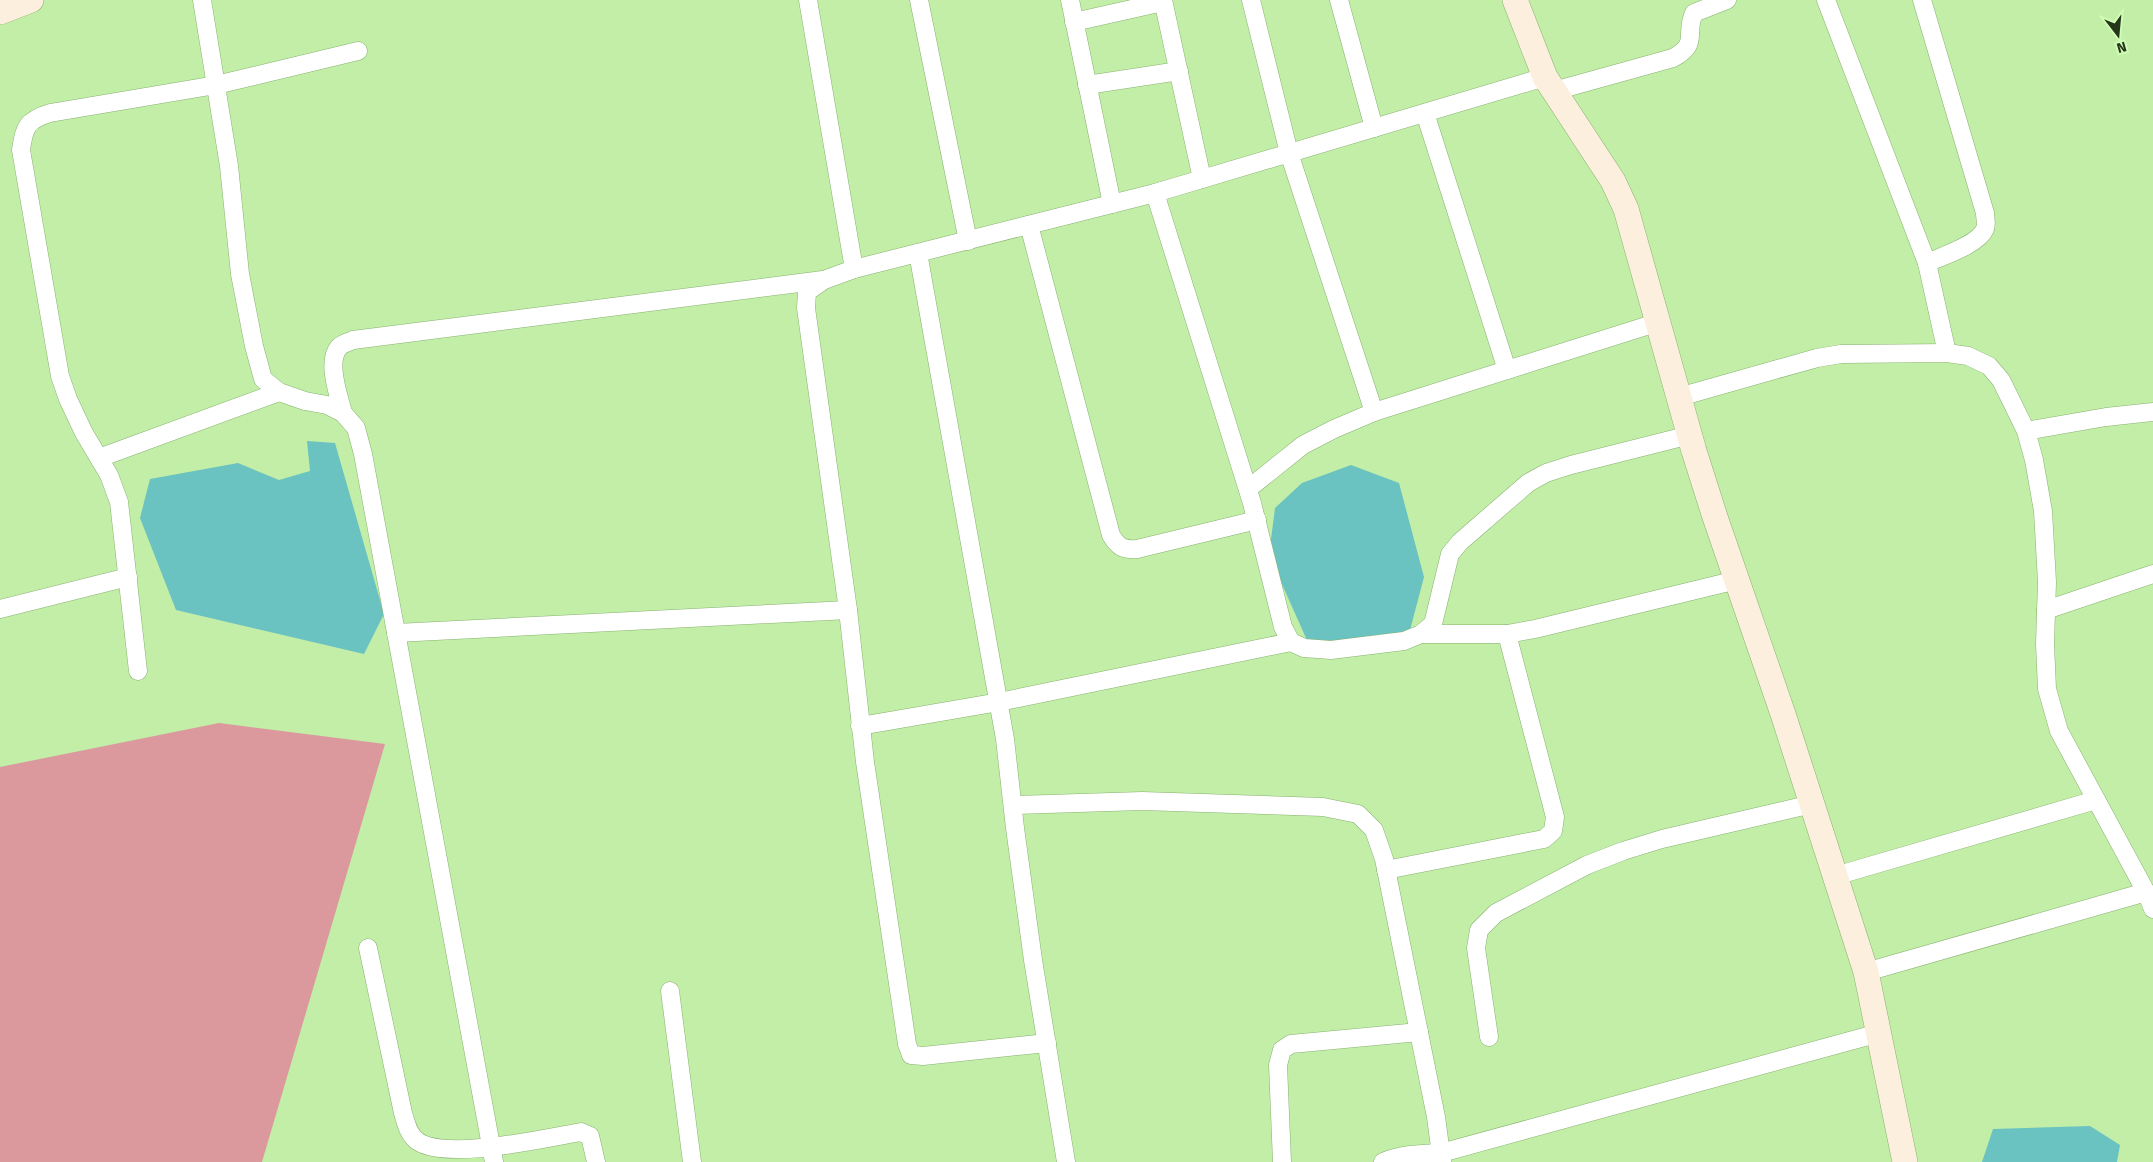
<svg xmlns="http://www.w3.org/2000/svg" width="2153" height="1162" font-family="'Fira Sans',sans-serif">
	<rect width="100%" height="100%" fill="#c2eea8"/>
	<path fill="#db999d" d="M219 723 385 744 262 1162H0V767Z"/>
	<g fill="#6ac2c1">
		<path d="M307 441 335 443 384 614 364 654 176 610 140 518 150 479 238 463 279 480 310 471Z"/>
		<path d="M1351 465 1399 483 1424 577 1409 634 1310 647 1269 555 1275 508 1302 483Z"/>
		<path d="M2090 1126 2120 1145 2117 1162H1982L1993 1129Z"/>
	</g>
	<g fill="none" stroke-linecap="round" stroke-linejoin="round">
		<defs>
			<g id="street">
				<path d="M202 0 229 166 240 274 254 346 263 379 279 392 305 401 327 405 343 413 356 428 363 454 494 1162"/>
				<path d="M808 0 854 269"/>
				<path d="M919 0 968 241"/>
				<path d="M1070 0 1112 204"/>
				<path d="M1163 0 1202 179"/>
				<path d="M1251 0 1289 153 1374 412"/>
				<path d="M1339 0 1374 128"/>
				<path d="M1826 0 1927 263 1947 353"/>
				<path d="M1922 0 1985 213C1985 218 1987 224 1985 229 1978 245 1942 256 1927 263"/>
				<path d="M1074 22 1163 2"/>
				<path d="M1087 85 1179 71"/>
				<path d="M1554 91 1673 58C1700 43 1684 35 1694 13L1727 0"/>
				<path d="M1425 113 1507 370"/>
				<path d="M1155 193 1252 503 1283 627 1291 642 1304 648 1331 650 1404 641 1421 634 1433 624 1450 554 1460 542 1528 483 1546 473 1571 465 1690 435"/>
				<path d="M1029 225 1111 535C1118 547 1123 550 1137 549L1257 520"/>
				<path d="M918 253 1005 739 1015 828 1033 960 1066 1162"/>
				<path d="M1679 397 1817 358 1841 354 1947 353 1968 356 1989 366 2001 380 2026 431 2034 460 2043 511 2047 582 2045 644 2047 689 2059 731 2146 892 2153 909"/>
				<path d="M343 413C339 396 326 362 339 347 342 344 349 342 353 340L823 280"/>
				<path d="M2026 431 2106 417 2153 412"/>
				<path d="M99 458 279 392"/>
				<path d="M1248 489 1303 445 1334 429 1374 412 1659 322"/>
				<path d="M0 609 128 577"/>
				<path d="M2046 610 2153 574"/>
				<path d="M396 633 848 610"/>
				<path d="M1421 634H1507L1535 629 1737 580"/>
				<path d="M138 671 119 502 109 475 84 433 68 399 60 376 21 150C24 127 27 120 50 113L216 85 358 51"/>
				<path d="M860 726 999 702 1291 642"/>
				<path d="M1013 805 1142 801 1323 807 1358 814 1374 830 1384 859 1436 1117 1442 1162"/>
				<path d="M1386 870 1544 839 1553 831 1555 817 1507 634"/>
				<path d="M1835 876 2096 800"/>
				<path d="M368 948 403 1113C406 1123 408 1133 416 1140 442 1162 546 1138 581 1132L590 1136 596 1162"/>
				<path d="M1866 972 2146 892"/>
				<path d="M670 991 692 1162"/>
				<path d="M1489 1037 1476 948 1479 930 1496 913 1587 865 1623 851 1662 839 1812 804"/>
				<path d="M1047 1043 923 1056 911 1055 907 1044 865 762 848 610 806 308 807 292 824 280 854 269 1155 193 1545 77"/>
				<path d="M1282 1162 1278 1065 1282 1050 1291 1044 1419 1032"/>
				<path d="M1383 1162C1402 1154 1421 1154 1441 1153L1879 1033"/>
			</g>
			<g id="secondary">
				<path d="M1515 0 1545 77 1613 181 1626 209 1694 451 1715 517 1783 714 1866 972 1905 1162"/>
				<path d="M0 12 31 0"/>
			</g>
		</defs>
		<use href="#street" stroke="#88b270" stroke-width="19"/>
		<use href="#secondary" stroke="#88b270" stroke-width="26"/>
		<use href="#street" stroke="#fff" stroke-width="18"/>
		<use href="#secondary" stroke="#fcefdd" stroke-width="25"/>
	</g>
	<g transform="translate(2118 35) rotate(164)" stroke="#cffcb5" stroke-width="4" paint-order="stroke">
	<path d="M0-4L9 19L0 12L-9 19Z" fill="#243519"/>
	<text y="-8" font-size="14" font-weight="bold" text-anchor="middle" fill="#243519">N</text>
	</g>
</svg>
